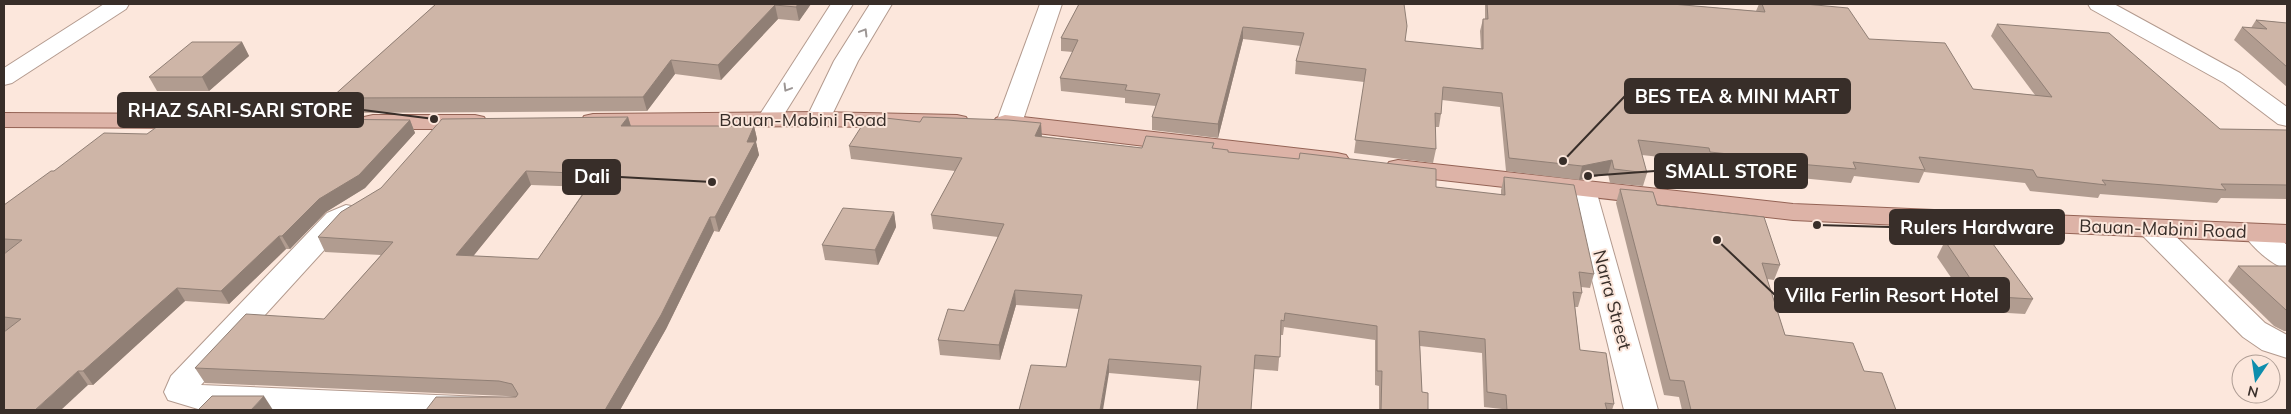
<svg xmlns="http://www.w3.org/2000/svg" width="2291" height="414" font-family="Mulish,sans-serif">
	<rect width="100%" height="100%" fill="#fce7dc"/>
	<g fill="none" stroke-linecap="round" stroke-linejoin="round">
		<defs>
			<g id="minor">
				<path d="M104 4H129L126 9 12 83 4 85V68Z"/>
				<path d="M831 4H853L778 124 769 126 760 124 757 119Z"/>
				<path d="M870 4H892L858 61 830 119 827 124 818 126 809 124 806 119 834 61Z"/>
				<path d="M1040 4H1062L1022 123 1018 128 1009 131 1000 128 996 123Z"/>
				<path d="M2088 4H2114L2240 73 2287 107V126L2278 124 2224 83 2091 9Z"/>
				<path d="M1583 182 1593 184 1596 190 1658 410H1624L1570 190 1573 184Z"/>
				<path d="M346 205 356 207 360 213 347 225 201 385 506 398 518 401 523 410H227L198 409 168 400 164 392 171 376 327 213Z"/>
				<path d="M2152 220 2162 223 2265 323 2287 335V358L2262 350 2243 337 2142 235 2138 229 2142 223Z"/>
				<path d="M2257 224 2267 227 2287 245V269C2271 265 2252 247 2243 233L2247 227Z"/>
			</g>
			<g id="major">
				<path d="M818 112 957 115 966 117 969 122 966 127 957 129 818 126 593 128 584 126 581 121 584 116 593 114Z"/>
				<path d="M4 113 202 114 211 116 214 121 211 126 202 128 4 127Z"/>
				<path d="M373 115H475L484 117 487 122 484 127 475 129H373L364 127 361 122 364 117Z"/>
				<path d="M1005 115 1337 153 1346 155 1350 161 1346 167 1337 169 996 128 992 123 996 118Z"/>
				<path d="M1398 160 1793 204 2287 225V243L1793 220 1389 174 1385 168 1389 162Z"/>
			</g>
		</defs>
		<use href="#minor" stroke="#b39a8e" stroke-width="2"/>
		<use href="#major" stroke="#946355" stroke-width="2"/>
		<use href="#minor" fill="#fff" fill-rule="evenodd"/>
		<use href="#major" fill="#ddb3a7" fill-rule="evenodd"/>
	</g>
	<g fill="#b19c90" fill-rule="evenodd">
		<path d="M436 4H811L799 21 778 19 721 80 675 74 647 111 337 113 331 98Z"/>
		<path d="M1079 4 1405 41 1481 49 1480 31 1483 19H1485V4H1672L1756 11 1759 4H1805L1869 39 1973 89 2035 95 1991 36 1997 24 2220 129 2287 130V199L2221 198 2217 203 2100 194 2098 198 2030 191 2025 183 1924 172 1919 183 1854 176 1851 183 1771 175 1770 172 1705 165 1704 162 1642 155 1647 173 1643 186 1610 183 1608 174 1579 180 1506 171 1500 107 1442 100 1441 114 1439 127H1435L1436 149 1433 163 1354 153 1364 82 1295 74 1296 61 1301 46 1243 39 1218 138 1152 130V117L1156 106 1125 103V98L1061 91 1060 78 1073 52 1061 51V38Z"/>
		<path d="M2256 20 2287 23V87L2234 40 2242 27 2251 28Z"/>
		<path d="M242 42 249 56 209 91H157L149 77Z"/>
		<path d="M628 117 631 126H754L757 139 756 142 759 155 719 232 714 231 666 329 620 410 506 396 205 383 195 368 324 319 381 255 325 252 318 237ZM531 185 587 187 538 259 473 256Z"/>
		<path d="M410 120 415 133 365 188 326 212 290 249H286L229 304 185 301 93 385H88L6 331 4 330V254L6 252H4V205L54 171 147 134 307 122Z"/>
		<path d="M920 122 1142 148H1213L1228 152 1436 187 1501 195V190L1504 177 1594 274 1590 288 1581 287 1582 293 1578 307H1575L1580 350 1614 404 1612 410H1502V409L1484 407 1482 353 1420 346 1422 392 1428 410H1379V386L1375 385V340L1284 327 1283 335H1281L1278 371 1254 369 1200 381 1109 373 1066 367 1079 309 1016 305 1000 360 940 355 938 340 964 311 998 237 933 229 931 215 955 171 851 159 849 146Z"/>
		<path d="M1620 189 1657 205 1780 265 1774 280 1767 279 1785 335 1864 371 1896 410H1682L1679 397 1664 395 1616 203Z"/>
		<path d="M894 212 896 227 878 265 825 260 822 245Z"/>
		<path d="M1945 241 2033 299 2025 314 1974 311 1937 257Z"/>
		<path d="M2238 266H2287V331H2284L2274 326 2228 281Z"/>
	</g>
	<g fill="#907f75">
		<path d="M798 4H811L799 21 796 7Z"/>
		<path d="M775 5 778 19 721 80 718 65Z"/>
		<path d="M1243 27V39L1218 138V124Z"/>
		<path d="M242 42 249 56 209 91 202 77Z"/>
		<path d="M671 60 675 74 647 111 643 97Z"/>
		<path d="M628 117 632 130 621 126Z"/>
		<path d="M410 120 415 133 365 188 326 212 290 249 282 236 319 199Z"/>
		<path d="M1041 123 1042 137 1035 136Z"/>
		<path d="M754 126 757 139 756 142 759 155 719 232 715 217Z"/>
		<path d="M1612 160 1608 174 1579 180 1582 166Z"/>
		<path d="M526 171 531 185 462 270 456 255Z"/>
		<path d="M894 212 896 227 878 265 875 250Z"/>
		<path d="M710 217 714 231 666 329 620 410H605Z"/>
		<path d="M279 236 286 249 229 304 221 291Z"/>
		<path d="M177 288 185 301 93 385 83 371Z"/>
		<path d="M1015 290 1016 305 1000 360 999 345Z"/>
		<path d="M1109 359V373L1103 410H1100Z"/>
		<path d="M78 371 88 385 61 410H35Z"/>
		<path d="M264 396 273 410H251Z"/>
	</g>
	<g fill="#ceb5a7" stroke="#907f75" fill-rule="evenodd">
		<path d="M436 4H798L796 7 775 5 718 65 671 60 643 97 331 98Z"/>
		<path d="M1079 4H1404L1407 26 1405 41 1483 49V19H1488L1487 4H1672L1765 12 1762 4H1805L1848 8 1869 39 1945 43 1973 89 2052 97 1997 24 2109 33 2220 129 2287 130V185L2221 184 2226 190 2102 180 2106 185 2037 177 2033 170 1919 157 1925 170 1853 162 1856 169 1776 162 1775 159 1710 152 1709 148 1638 140 1647 173 1614 169 1612 160 1582 166 1509 158 1502 93 1443 87 1441 114 1435 113 1436 149 1355 140 1366 69 1296 61 1304 33 1243 27 1218 124 1152 117 1160 94 1125 90 1127 85 1060 78 1078 40 1061 38Z"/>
		<path d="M2256 20 2287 23V67L2242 27 2267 29Z"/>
		<path d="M192 42H242L202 77H149Z"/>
		<path d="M868 116 920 122 923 117 1008 120 1041 123 1035 136 1142 148 1146 136 1214 143 1212 148 1228 150V152L1299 159 1300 153 1436 169V187L1505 195 1504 177 1574 185 1594 274 1579 272 1582 293 1573 292 1580 350 1606 353 1614 404 1605 403 1607 410H1507L1506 395 1487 392 1485 339 1419 331 1422 392 1428 393V410H1381L1382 371H1377V326L1285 313 1284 321 1281 320 1280 357 1255 355 1251 410H1197L1201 366 1109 359 1100 410H1019L1031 365 1066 367 1082 295 1015 290 999 345 938 340 948 309 964 311 1004 224 931 215 962 158 849 146Z"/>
		<path d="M628 117 621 126H754L747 142H755L715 217H710L661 315 605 410H426L436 397H516L518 394 512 384 499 381 195 368 246 314 324 319 393 242 318 237 341 212 381 188 442 119ZM526 171 597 174 538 259 456 255Z"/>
		<path d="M169 118 258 119 307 122 310 119 410 120 359 175 319 199 282 236H279L221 291 177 288 83 371H78L35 410H4V332L21 319 4 317V254L22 240 4 239V205L51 171H54L104 133 147 134Z"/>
		<path d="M1620 189 1653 192 1657 205 1764 217 1780 265 1762 263 1785 335 1853 343 1864 371 1882 373 1896 410H1691L1684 381 1670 380Z"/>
		<path d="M843 208 894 212 875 250 822 245Z"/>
		<path d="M1945 241 1993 244 2033 299 1982 296Z"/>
		<path d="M2238 266H2287V311L2286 310Z"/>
		<path d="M212 396H264L251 410H198Z"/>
	</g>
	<defs><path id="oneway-chevron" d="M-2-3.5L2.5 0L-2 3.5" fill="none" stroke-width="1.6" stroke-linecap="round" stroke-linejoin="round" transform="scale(1.25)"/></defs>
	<g stroke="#9c9694">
		<use href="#oneway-chevron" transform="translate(864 32) rotate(-59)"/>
		<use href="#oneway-chevron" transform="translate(787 88) rotate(121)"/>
	</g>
	<g text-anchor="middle" stroke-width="4" stroke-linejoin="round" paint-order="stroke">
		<g font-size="18" fill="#382e29" stroke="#fce7dc">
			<text x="803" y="126">Bauan-Mabini Road</text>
			<text transform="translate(2163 229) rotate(2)" y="6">Bauan-Mabini Road</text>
			<text transform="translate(1612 300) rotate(75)" y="6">Narra Street</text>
		</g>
	</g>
	<path fill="none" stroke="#382e29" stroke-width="2" d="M1563 161L1625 96M434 119L363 110M1588 176L1655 171M712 182L620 177M1817 225L1890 227M1717 240L1775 295"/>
	<g fill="#382e29" stroke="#fce7dc" stroke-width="2">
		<circle cx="1563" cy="161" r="5"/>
		<circle cx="434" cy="119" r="5"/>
		<circle cx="1588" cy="176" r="5"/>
		<circle cx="712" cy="182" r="5"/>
		<circle cx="1817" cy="225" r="5"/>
		<circle cx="1717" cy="240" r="5"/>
	</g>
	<g fill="#382e29" stroke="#382e29" stroke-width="2">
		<rect x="1625" y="79" width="225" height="34" rx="5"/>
		<rect x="118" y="93" width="245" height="34" rx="5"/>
		<rect x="1655" y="154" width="152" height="34" rx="5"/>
		<rect x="563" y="160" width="57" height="34" rx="5"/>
		<rect x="1890" y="210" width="174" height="34" rx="5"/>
		<rect x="1775" y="278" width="234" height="34" rx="5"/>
	</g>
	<g font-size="19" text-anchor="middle" font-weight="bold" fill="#fff">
		<text x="1737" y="103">BES TEA &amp; MINI MART</text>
		<text x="240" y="117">RHAZ SARI-SARI STORE</text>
		<text x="1731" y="178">SMALL STORE</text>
		<text x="592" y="183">Dali</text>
		<text x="1977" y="234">Rulers Hardware</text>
		<text x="1892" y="302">Villa Ferlin Resort Hotel</text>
	</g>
	<rect width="2291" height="414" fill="none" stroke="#382e29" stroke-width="10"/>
	<g transform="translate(2256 379) rotate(193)"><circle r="24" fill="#fce7dc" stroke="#ae9d94"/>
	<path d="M0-4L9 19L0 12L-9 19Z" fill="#0d8ead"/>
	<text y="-8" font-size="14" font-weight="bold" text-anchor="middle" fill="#382e29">N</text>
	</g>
</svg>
